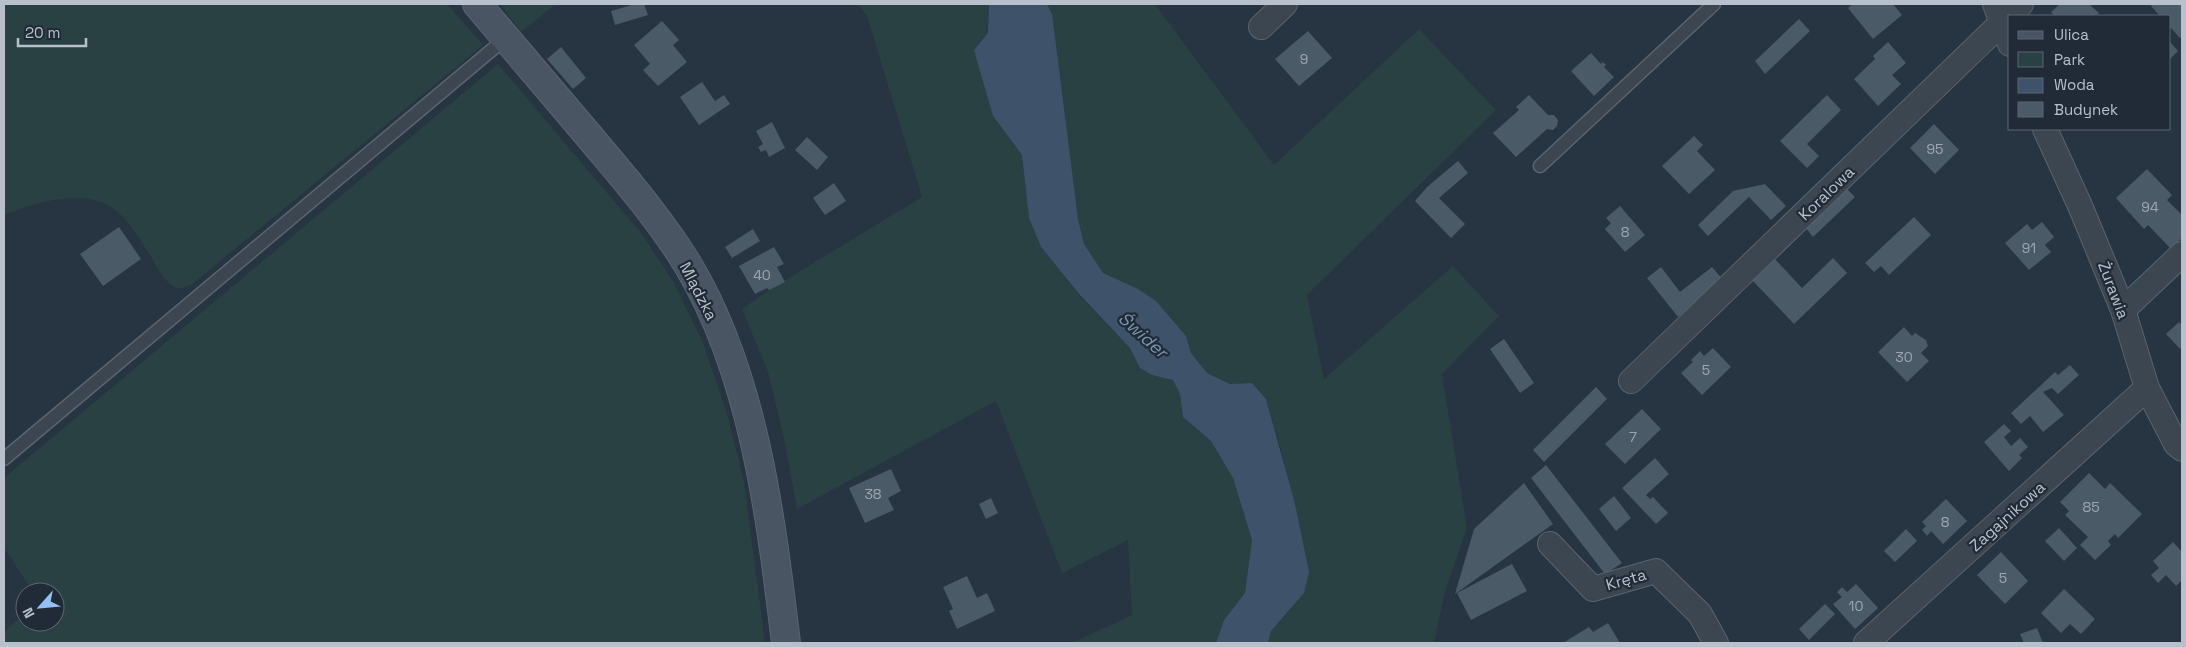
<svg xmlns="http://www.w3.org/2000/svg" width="2186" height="647" font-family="'Space Grotesk',sans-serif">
	<rect width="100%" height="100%" fill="#273441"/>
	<g fill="#294142">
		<path d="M4 4H447L483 45 191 285 179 289C164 283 158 269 150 255 141 242 130 223 118 212 87 186 37 202 4 215Z"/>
		<path d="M500 4H556L521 32Z"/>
		<path d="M858 4H989L988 33 993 116 1022 155 1029 218 1041 247 1079 295 1130 348 1140 368 1152 375 1173 379 1180 394 1183 417 1211 441 1233 478 1252 540 1245 593 1224 620 1216 643H1072L1132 615 1128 540 1062 573 996 401 797 509 784 439 768 372 742 309 769 290 922 197 867 16Z"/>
		<path d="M1047 4H1155L1274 165 1419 29 1496 110 1307 295 1324 379 1453 266 1499 316 1442 374 1467 528 1445 592 1434 643H1268L1271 631 1304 593 1283 457 1266 399 1252 383 1230 384 1207 373 1191 353 1186 336 1138 289 1103 274 1084 244 1078 219 1058 72 1052 14Z"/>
		<path d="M498 64 641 233 673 281 702 340 728 416 744 482 765 643H4V632L25 613V622H55V592H33L4 548V478Z"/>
	</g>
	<path fill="#3e536a" d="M989 4H1047L1052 14 1078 219 1084 244 1103 273 1138 289 1156 301 1186 336 1191 353 1207 373 1230 384 1252 383 1266 399 1295 504 1309 572 1304 593 1271 631 1268 643H1216L1224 620 1245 593 1252 540 1233 478 1211 441 1183 417 1180 394 1173 380 1152 375 1140 368 1130 348 1079 294 1041 247 1029 218 1022 155 993 116 974 50 988 33Z"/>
	<g fill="#4b5a67">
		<path d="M635 4H644L648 15 615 25 611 11Z"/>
		<path d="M1853 4H1893L1902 15 1873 39 1848 8Z"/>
		<path d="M2060 4H2089L2099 13 2096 16H2054L2051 12Z"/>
		<path d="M2153 4H2182V36L2180 38 2170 27V16H2160L2151 6Z"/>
		<path d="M1799 19 1810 31 1765 74 1755 61Z"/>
		<path d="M662 21 679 40 673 45 687 62 658 86 643 70 650 64 634 45Z"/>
		<path d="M1308 31 1332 58 1299 86 1275 59Z"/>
		<path d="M1888 42 1906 63 1892 75 1901 84 1878 106 1854 79 1875 59 1873 56Z"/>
		<path d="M2170 42 2178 51 2170 59Z"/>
		<path d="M561 47 586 78 573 89 547 59Z"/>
		<path d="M1591 53 1601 64 1603 62 1606 65 1604 67 1614 77 1594 96 1571 71Z"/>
		<path d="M702 82 715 101 724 95 730 104 699 125 680 97Z"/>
		<path d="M1529 95 1548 115H1554L1558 120 1557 126 1553 130 1547 129 1516 157 1493 133 1519 110 1516 107Z"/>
		<path d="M1827 95 1841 110 1807 144 1819 156 1807 168 1780 141Z"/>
		<path d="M772 122 785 148 769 157 766 150 761 152 758 147 763 144 756 131Z"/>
		<path d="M1934 124 1959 150 1935 174 1910 148Z"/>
		<path d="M1694 136 1703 145 1697 151 1715 170 1689 194 1662 166Z"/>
		<path d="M807 137 828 157 817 170 795 150Z"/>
		<path d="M1458 161 1468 173 1439 198 1465 224 1451 238 1415 201 1427 187Z"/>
		<path d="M2147 169 2172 195 2167 200 2182 215V238L2171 249 2148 225 2144 229 2116 198Z"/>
		<path d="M834 183 846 201 825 215 813 198Z"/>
		<path d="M1765 184 1786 206 1771 220 1749 197 1708 236 1698 225 1733 191Z"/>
		<path d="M1843 185 1855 197 1813 237 1802 223Z"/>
		<path d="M1620 206 1645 235 1625 252 1605 229 1611 223 1606 218Z"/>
		<path d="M1914 217 1931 235 1889 275 1881 266 1874 272 1865 263Z"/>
		<path d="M2042 222 2054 237 2045 245 2051 252 2029 270 2005 243 2027 224 2032 230Z"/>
		<path d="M119 227 141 259 103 286 80 254Z"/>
		<path d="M753 229 760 241 732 258 725 247Z"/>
		<path d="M774 247 784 264 777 267 785 282 769 290 767 288 755 294 739 266Z"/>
		<path d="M1773 257 1802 288 1833 258 1847 273 1794 324 1751 279Z"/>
		<path d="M1661 267 1680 292 1712 267 1723 280 1678 317 1647 278Z"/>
		<path d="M2179 322 2182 325V347L2180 349 2166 334Z"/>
		<path d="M1904 327 1912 336 1915 333 1926 340 1928 346 1921 353 1929 361 1907 382 1878 352Z"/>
		<path d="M1504 339 1534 383 1520 393 1490 349Z"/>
		<path d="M1713 348 1731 367 1702 395 1681 373 1693 362 1691 360 1700 351 1704 356Z"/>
		<path d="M2070 365 2079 375 2058 394 2052 388 2043 392 2064 415 2043 432 2030 416 2021 424 2011 413 2055 372 2058 375Z"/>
		<path d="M1596 387 1607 399 1544 462 1533 450Z"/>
		<path d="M1642 409 1661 429 1625 464 1605 444Z"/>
		<path d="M2004 424 2011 431 2004 437 2011 446 2020 438 2028 447 2019 455 2022 458 2009 471 1984 442Z"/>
		<path d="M1655 458 1669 474 1646 495 1650 499 1653 497 1668 513 1656 524 1622 488Z"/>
		<path d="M1546 465 1622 563 1605 574 1531 478Z"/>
		<path d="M891 469 901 491 888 498 894 510 865 523 849 488Z"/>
		<path d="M2089 473 2105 489 2110 483 2142 514 2118 538 2115 534 2108 541 2111 545 2095 560 2080 545 2088 537 2065 515 2069 511 2060 502Z"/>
		<path d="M1524 483 1553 524 1455 594 1474 529Z"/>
		<path d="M1614 496 1631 518 1616 531 1599 509Z"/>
		<path d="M991 498 998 513 986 519 979 504Z"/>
		<path d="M1946 499 1967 521 1943 544 1931 531 1927 536 1922 530 1926 526 1922 522Z"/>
		<path d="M2059 528 2077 548 2064 561 2045 541Z"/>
		<path d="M1906 529 1917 541 1895 562 1884 551Z"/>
		<path d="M2173 542 2182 552V580L2176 586 2166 575 2158 583 2151 575 2159 568 2153 561Z"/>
		<path d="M2001 552 2028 581 2005 604 1977 575Z"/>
		<path d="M1512 564 1527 591 1471 620 1457 593Z"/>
		<path d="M967 576 977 598 987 593 995 611 957 629 949 611 953 609 943 587Z"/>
		<path d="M1856 584 1878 608 1855 629 1833 604 1842 597 1837 592 1842 587 1847 592Z"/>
		<path d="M2064 589 2095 619 2081 634 2070 624 2061 633 2041 613Z"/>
		<path d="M1825 604 1835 614 1809 640 1799 629Z"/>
		<path d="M1608 623 1620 643H1563L1589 627 1593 632Z"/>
		<path d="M2037 628 2043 643H2024L2020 634Z"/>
	</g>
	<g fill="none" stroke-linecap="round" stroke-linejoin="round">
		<defs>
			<g id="lane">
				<path d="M1540 166 1714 4"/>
				<path d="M4 459 506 38"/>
			</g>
			<g id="street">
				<path d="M1995 4 2010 44"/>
				<path d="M1261 27 1285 4"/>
				<path d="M2045 129 2081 208 2123 310 2147 388 2176 444 2182 449"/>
				<path d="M2123 310 2182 254"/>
				<path d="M1631 381 2021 4"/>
				<path d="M1550 544 1593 589 1656 571 1700 614 1716 643"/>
				<path d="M1866 643 2147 388"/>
			</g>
			<path id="secondary" d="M477 4C514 48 552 92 589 136 624 178 660 219 688 265 754 375 771 518 786 643"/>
		</defs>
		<use href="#lane" stroke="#59646e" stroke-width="15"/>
		<use href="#street" stroke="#59646e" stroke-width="26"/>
		<use href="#secondary" stroke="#59646e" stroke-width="30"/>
		<use href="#lane" stroke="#3b4651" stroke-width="12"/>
		<use href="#street" stroke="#3b4651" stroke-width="24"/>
		<use href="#secondary" stroke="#4a5564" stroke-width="28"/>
	</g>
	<g text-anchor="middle" stroke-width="4.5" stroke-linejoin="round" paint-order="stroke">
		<g font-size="14" fill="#9da7b2">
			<text x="1304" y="64">9</text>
			<text x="1935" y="154">95</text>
			<text x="2150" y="212">94</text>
			<text x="1625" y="237">8</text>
			<text x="2029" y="253">91</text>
			<text x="762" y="280">40</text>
			<text x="1904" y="362">30</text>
			<text x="1706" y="375">5</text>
			<text x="1633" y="442">7</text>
			<text x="873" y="499">38</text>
			<text x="2091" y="512">85</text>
			<text x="1945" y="527">8</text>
			<text x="2003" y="583">5</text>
			<text x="1856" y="611">10</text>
		</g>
		<g font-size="16" fill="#b8c1cb" stroke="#202b37">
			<text transform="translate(1826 193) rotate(-44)" y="6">Koralowa</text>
			<text transform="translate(2114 290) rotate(69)" y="6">Żurawia</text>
			<text transform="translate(699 291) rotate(63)" y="6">Mlądzka</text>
			<text transform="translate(2007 516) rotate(-42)" y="6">Zagajnikowa</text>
			<text transform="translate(1626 579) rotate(-16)" y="6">Kręta</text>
		</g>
		<g font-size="18" font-style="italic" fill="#7a94ad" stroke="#202b37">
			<text transform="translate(1143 335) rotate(42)" y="6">Świder</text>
		</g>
	</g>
	<rect width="2186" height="647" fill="none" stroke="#b8c1cb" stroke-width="10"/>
	<rect x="2008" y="15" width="162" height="115" fill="#202b37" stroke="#5d6772"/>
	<rect x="2018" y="31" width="25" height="8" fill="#4a5564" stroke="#5d6772"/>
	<text x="2054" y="40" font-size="15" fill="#b8c1cb">Ulica</text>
	<rect x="2018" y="52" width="25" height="15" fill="#294142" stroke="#5d6772"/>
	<text x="2054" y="65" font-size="15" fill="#b8c1cb">Park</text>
	<rect x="2018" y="78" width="25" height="15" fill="#3e536a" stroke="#5d6772"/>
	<text x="2054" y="90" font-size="15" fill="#b8c1cb">Woda</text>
	<rect x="2018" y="102" width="25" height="15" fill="#4b5a67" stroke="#5d6772"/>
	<text x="2054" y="115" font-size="15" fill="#b8c1cb">Budynek</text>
	<g transform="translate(40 607) rotate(243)"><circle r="24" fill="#202b37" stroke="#5d6772"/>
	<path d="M0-4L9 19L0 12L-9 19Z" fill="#93c0f5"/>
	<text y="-8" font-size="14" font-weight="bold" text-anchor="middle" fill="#b8c1cb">N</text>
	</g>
	<path d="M18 38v8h68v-8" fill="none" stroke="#b8c1cb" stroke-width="2.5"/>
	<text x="25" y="38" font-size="15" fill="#b8c1cb" stroke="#202b37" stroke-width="4" paint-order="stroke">20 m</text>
</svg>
